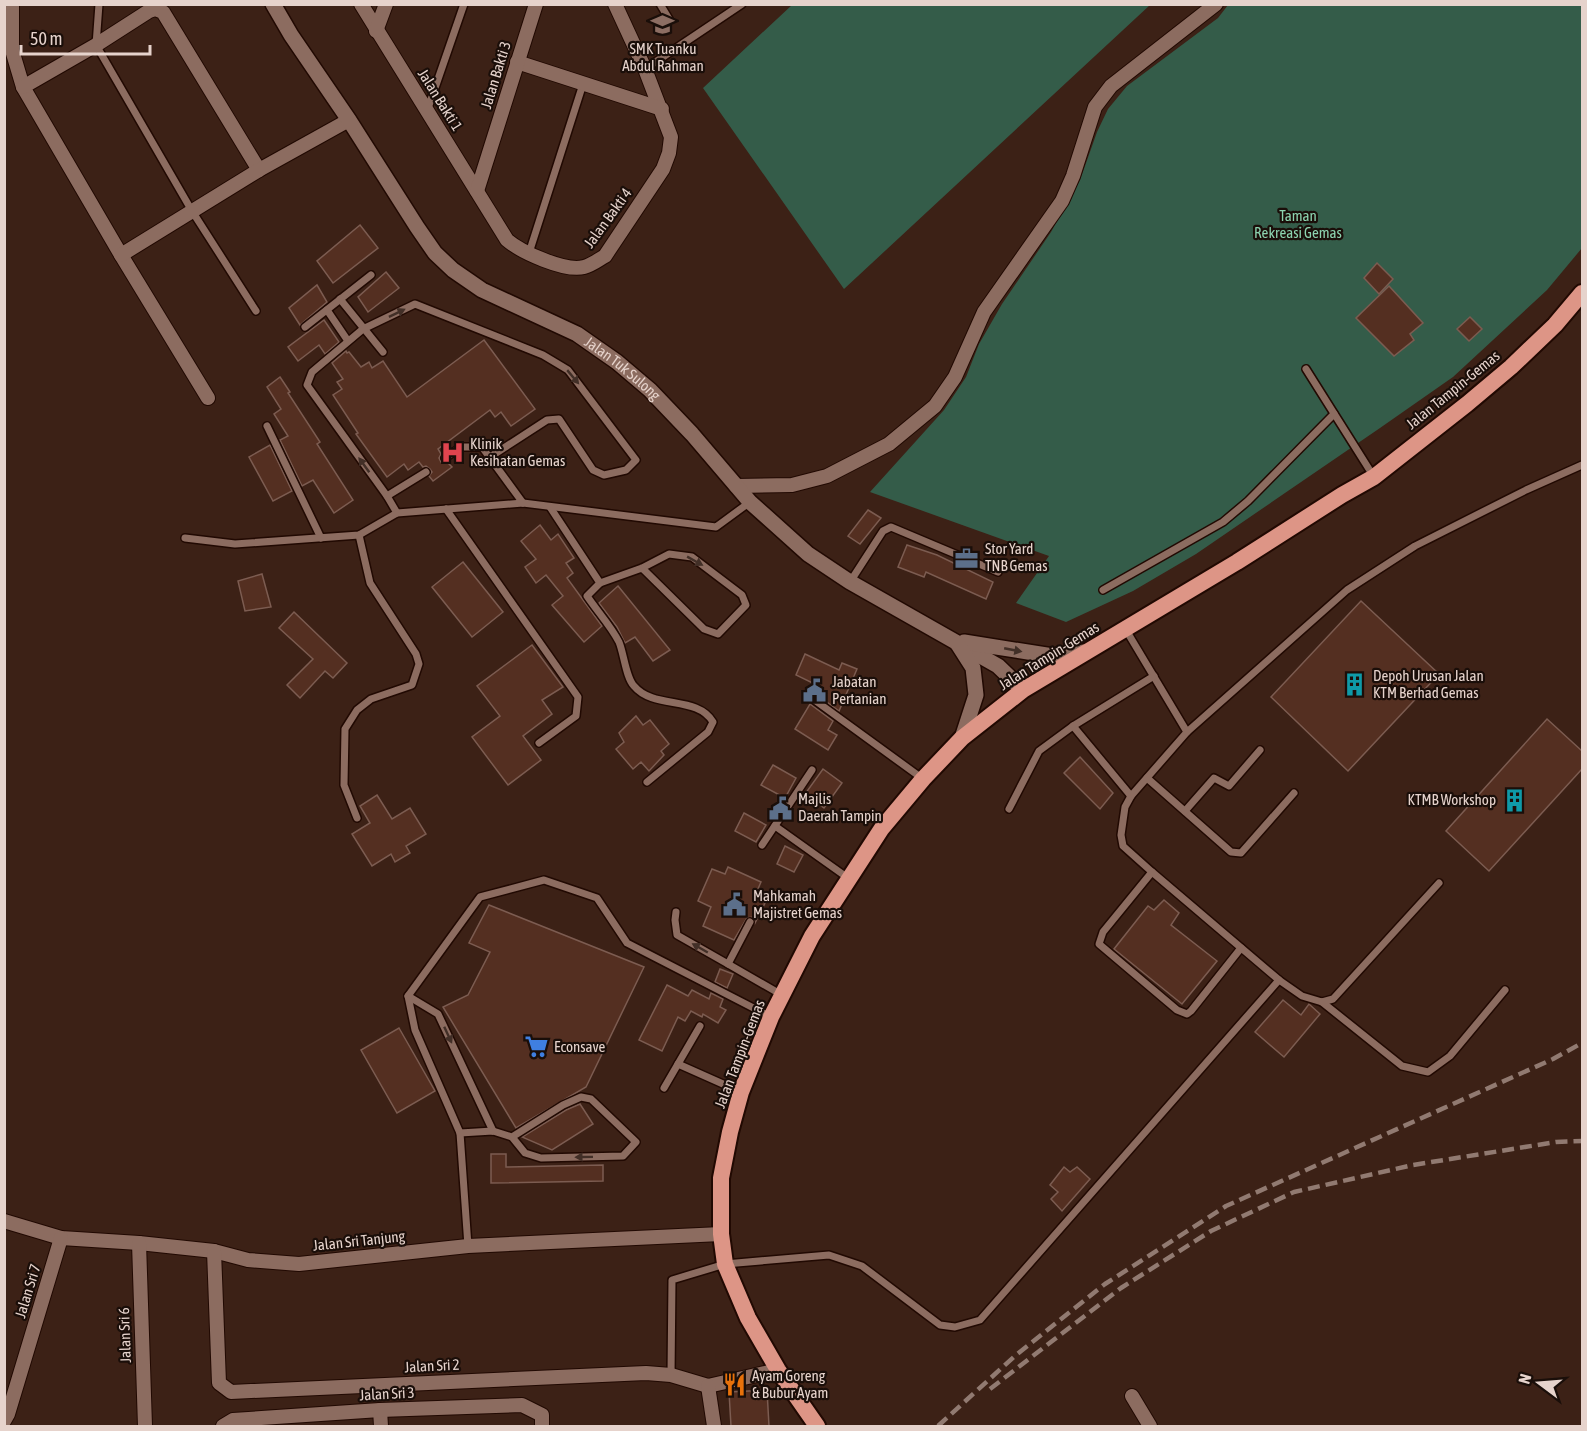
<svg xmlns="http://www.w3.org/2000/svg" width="1587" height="1431" font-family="'Asap Condensed',sans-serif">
	<rect width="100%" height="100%" fill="#3c2116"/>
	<g fill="#345c49">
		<path d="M792 5V4L1150 5 844 289 703 88Z"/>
		<path d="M1228 5H1582V248L1547 290 1453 377 1380 428 1196 554 1133 591 1066 622 1016 603 1049 556 870 492 944 410 966 377 979 344 1002 304 1051 232 1080 180 1097 132 1108 109 1127 86 1218 18Z"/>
	</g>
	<g fill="#542f21" stroke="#7c5c51" stroke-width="1.5">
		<path d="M360 225 378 248 333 283 317 261Z"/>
		<path d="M1377 263 1393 279 1379 294 1364 278Z"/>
		<path d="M386 272 399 288 368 312 358 297Z"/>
		<path d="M317 285 327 302 300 325 289 308Z"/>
		<path d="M1389 286 1423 323 1410 334 1414 340 1394 356 1356 318Z"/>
		<path d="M1470 317 1482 329 1469 341 1457 329Z"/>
		<path d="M324 320 339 342 325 354 319 345 298 361 288 347Z"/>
		<path d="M484 340 535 409 511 426 501 412 495 417 490 410 438 449 441 454 439 458 441 462 448 463 452 467 433 481 429 476 432 472 430 469 426 466 423 467 419 462 408 470 404 464 387 477 356 434 358 433 333 395 342 389 337 382 343 379 332 363 346 351 347 353 349 352 361 367 369 362 372 368 383 361 407 397Z"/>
		<path d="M280 377 290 392 288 393 320 442 317 444 353 500 334 513 313 480 302 486 280 440 288 436 274 414 281 409 267 387Z"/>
		<path d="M270 445 292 491 273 501 249 457Z"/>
		<path d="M868 510 881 518 860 544 848 536Z"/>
		<path d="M540 525 551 540 558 534 574 558 566 563 573 573 567 578 602 626 584 642 552 605 563 596 546 575 536 583 525 567 536 559 521 541Z"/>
		<path d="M907 545 937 555 993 582 986 599 926 572 924 577 898 567Z"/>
		<path d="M463 562 503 612 472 637 432 587Z"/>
		<path d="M262 574 271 607 245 611 238 581Z"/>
		<path d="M618 586 670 650 653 661 635 637 625 643 617 627 599 603Z"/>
		<path d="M1361 601 1439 674 1348 771 1271 697Z"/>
		<path d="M294 612 347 663 333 678 325 671 300 698 287 685 313 659 279 628Z"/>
		<path d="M532 645 563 687 542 700 552 714 523 736 541 760 508 785 472 737 500 716 477 686Z"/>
		<path d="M805 654 839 670 842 663 857 669 839 711 816 694 821 687 796 675Z"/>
		<path d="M810 704 833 721 828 730 837 735 828 750 795 729Z"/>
		<path d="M636 716 643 725 650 720 669 744 661 751 664 755 649 771 641 762 633 769 616 749 624 742 619 733Z"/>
		<path d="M1547 719 1582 751V769L1489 871 1446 831Z"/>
		<path d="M1080 757 1113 793 1100 809 1064 773Z"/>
		<path d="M773 765 796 778 785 798 761 785Z"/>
		<path d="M823 769 842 783 824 808 805 794Z"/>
		<path d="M377 795 392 819 410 808 426 834 406 846 410 853 395 862 391 854 372 866 352 834 370 823 360 806Z"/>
		<path d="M744 813 766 825 756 842 735 831Z"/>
		<path d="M785 846 803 855 794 872 777 864Z"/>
		<path d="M728 867 761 882 754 898 765 903 755 923 753 917 747 918 734 940 703 926 711 907 698 901 712 869 725 874Z"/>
		<path d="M1164 900 1179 913 1171 925 1217 961 1182 1004 1114 949 1148 906 1154 910Z"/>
		<path d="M489 905 644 967 586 1087 516 1128 443 1007 468 995 490 952 469 943Z"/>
		<path d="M720 969 733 974 727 988 715 982Z"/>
		<path d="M667 985 688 996 692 990 709 999 711 993 723 999 720 1007 726 1010 718 1023 703 1014 702 1017 691 1011 685 1021 678 1017 662 1051 639 1040Z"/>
		<path d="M1283 1000 1301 1015 1309 1004 1320 1014 1284 1057 1255 1032Z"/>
		<path d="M399 1028 435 1091 397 1113 361 1050Z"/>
		<path d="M580 1104 593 1124 552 1150 522 1137 566 1110Z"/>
		<path d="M491 1154H506V1167L603 1165V1181L491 1183Z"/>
		<path d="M1064 1167 1070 1172 1077 1167 1090 1179 1062 1211 1051 1199 1058 1192 1050 1185Z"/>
		<path d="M767 1390 769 1426H731L729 1392Z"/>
	</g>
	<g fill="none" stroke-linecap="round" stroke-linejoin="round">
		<defs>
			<g id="service">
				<path d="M99 4 96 45 192 211 256 311"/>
				<path d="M660 4 669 19"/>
				<path d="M645 69 742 4"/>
				<path d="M427 111 464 4"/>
				<path d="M529 253 583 84"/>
				<path d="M340 299 383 352"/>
				<path d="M327 310 348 341"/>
				<path d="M305 327 371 275"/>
				<path d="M1306 369 1374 477"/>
				<path d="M267 426 321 538"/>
				<path d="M445 458 461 447H482L523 503"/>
				<path d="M387 496 426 472"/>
				<path d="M550 507 600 583 587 596C597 611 611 626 619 642 624 654 626 678 634 686 654 710 697 695 713 722L708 732 647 782"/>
				<path d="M446 509 578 697 576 716 539 743"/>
				<path d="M397 513 387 496 307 385 312 372 363 329 415 304 543 355 568 370 636 460 626 470 604 475 593 470 559 419 547 420 490 457"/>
				<path d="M185 538 235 544 359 535 397 513 523 503 716 527 750 502"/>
				<path d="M850 582 883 531 891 527 998 572"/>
				<path d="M600 583 642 568 669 554 692 557 742 595 746 605 718 634 704 629 642 568"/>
				<path d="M1103 590 1223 522 1248 501 1334 414"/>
				<path d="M1126 630 1187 732 1131 796 1125 807 1121 835 1123 846 1152 872 1279 980 1302 996 1322 1002 1333 999 1439 883"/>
				<path d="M809 696 923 779"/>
				<path d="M1073 726 1131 796"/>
				<path d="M1187 732 1347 590 1415 546 1526 490 1582 465"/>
				<path d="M1147 778 1231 852 1241 853 1294 793"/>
				<path d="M1009 809 1039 751 1073 726 1154 676"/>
				<path d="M1185 811 1214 778 1229 786 1260 750"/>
				<path d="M357 818 344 785 345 729 357 710 371 699 412 685 419 664 416 654 370 583 359 535"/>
				<path d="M775 826 848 878"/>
				<path d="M762 845 812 770"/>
				<path d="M1152 872 1103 932 1099 944 1177 1010 1187 1014 1191 1011 1241 948"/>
				<path d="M676 912 675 920 677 935 728 964 750 922"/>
				<path d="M728 964 782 995"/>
				<path d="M408 996 438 1014 493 1131"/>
				<path d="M1322 1002 1402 1066 1428 1072 1450 1056 1505 990"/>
				<path d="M678 1064 741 1092"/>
				<path d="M664 1088 700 1026"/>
				<path d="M460 1133 493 1131 512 1137 525 1153 541 1158 623 1156 636 1142 591 1099 581 1097 563 1105 512 1137"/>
				<path d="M468 1246 460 1133 415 1030 408 996 480 897 544 880 597 898 627 943 771 1017"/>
				<path d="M671 1375 672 1280 725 1264 829 1255 862 1266 940 1325 955 1327 980 1320 1279 980"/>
			</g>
			<g id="minor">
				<path d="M12 4V50L23 87 121 255 208 398"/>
				<path d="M361 4 507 240C521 252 565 272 584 267 592 265 598 260 605 256L663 169 669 153 671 137 645 69 615 4"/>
				<path d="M376 31 386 4"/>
				<path d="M517 62 662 109"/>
				<path d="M23 87 96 45 149 11 155 9 163 12 259 170"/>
				<path d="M477 191 536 4"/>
				<path d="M121 255 259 170 349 120"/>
				<path d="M736 486 792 485 827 476 889 444 935 406 955 377 984 312 1062 201 1073 176 1095 107 1111 86 1216 4"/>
				<path d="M4 1221 61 1238 139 1243 214 1251 248 1260 299 1264 468 1246 721 1234"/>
				<path d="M139 1243 145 1426"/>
				<path d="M214 1251 219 1383 231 1392 646 1373 671 1375 708 1386 778 1370"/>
				<path d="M708 1386 714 1426"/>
				<path d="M1132 1396 1150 1426"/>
				<path d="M380 1410 381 1426"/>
				<path d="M4 1421 8 1414 61 1238"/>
				<path d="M223 1426 233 1420 380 1410 522 1405 542 1415V1426"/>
			</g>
			<g id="tertiary">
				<path id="s1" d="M273 4 291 35 349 120 417 227 435 253 453 270 482 290 577 334 617 362 650 390 692 434 750 502 808 554 850 582 998 666 1023 690"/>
				<path d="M964 642 1053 656H1064L1083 652"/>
				<path d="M957 643 973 668 976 695 962 738"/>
			</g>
			<path id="trunk" d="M817 1426 778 1370 748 1318 725 1264 721 1234V1178L730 1132 741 1092 771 1017 812 936 882 828 923 779 962 738 1023 690 1237 562 1342 495 1374 477 1467 404 1511 367 1555 325 1582 293"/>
		</defs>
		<use href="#service" stroke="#210902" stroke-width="10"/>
		<use href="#minor" stroke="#210902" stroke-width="16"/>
		<use href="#tertiary" stroke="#210902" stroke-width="18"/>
		<use href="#trunk" stroke="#210902" stroke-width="20"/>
		<use href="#service" stroke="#8c6c60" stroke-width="7"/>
		<use href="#minor" stroke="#8c6c60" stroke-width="14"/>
		<use href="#tertiary" stroke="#8c6c60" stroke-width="15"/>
		<use href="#trunk" stroke="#dd9586" stroke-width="16"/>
		<g stroke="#917a71" stroke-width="4.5" stroke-dasharray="12 6" stroke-linecap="butt">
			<path d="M990 1389 1121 1288 1211 1231 1294 1192 1413 1165 1556 1142 1582 1141"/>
			<path d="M938 1426 1016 1355 1105 1284 1226 1206 1553 1059 1582 1043"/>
		</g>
	</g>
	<defs><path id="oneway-solid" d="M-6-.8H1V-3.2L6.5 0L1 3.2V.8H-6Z" transform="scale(1.5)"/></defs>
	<g fill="#422f27">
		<use href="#oneway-solid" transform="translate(397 313) rotate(-26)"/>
		<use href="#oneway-solid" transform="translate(573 377) rotate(50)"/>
		<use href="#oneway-solid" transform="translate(364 465) rotate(-126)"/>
		<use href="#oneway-solid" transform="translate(695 561) rotate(29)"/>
		<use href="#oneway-solid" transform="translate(1013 650) rotate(11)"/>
		<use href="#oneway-solid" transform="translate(700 948) rotate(-150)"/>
		<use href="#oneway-solid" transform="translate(448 1035) rotate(65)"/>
		<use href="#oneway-solid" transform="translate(584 1157) rotate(179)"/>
	</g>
	<defs>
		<symbol id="school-bare" viewBox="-9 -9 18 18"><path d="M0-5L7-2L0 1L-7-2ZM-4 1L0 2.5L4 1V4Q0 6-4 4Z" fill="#8d6e63" stroke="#1a0e09" stroke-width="2.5" paint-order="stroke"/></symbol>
		<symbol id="hospital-bare" viewBox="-9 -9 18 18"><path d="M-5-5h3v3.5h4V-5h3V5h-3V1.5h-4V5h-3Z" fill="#e0444e" stroke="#1a0e09" stroke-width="2.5" paint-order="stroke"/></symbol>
		<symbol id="office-bare" viewBox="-9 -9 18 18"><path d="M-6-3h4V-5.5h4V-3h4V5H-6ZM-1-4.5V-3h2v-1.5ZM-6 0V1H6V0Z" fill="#5c6f8a" stroke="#1a0e09" stroke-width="2.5" paint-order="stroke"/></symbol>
		<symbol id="building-bare" viewBox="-9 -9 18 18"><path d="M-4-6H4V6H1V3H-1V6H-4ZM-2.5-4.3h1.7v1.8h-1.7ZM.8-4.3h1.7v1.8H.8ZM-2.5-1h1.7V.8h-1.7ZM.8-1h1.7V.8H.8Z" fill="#0f9aa8" stroke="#1a0e09" stroke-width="2.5" paint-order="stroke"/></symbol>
		<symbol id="civic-bare" viewBox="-9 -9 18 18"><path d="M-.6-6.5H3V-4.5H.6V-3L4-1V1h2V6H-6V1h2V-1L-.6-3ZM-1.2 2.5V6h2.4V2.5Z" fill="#5c6f8a" stroke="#1a0e09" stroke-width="2.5" paint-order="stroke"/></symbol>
		<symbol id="supermarket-bare" viewBox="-9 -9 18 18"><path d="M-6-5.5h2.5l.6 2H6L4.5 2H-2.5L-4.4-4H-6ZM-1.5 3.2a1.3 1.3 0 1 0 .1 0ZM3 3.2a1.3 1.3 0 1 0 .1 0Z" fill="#3f7fe0" stroke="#1a0e09" stroke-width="2.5" paint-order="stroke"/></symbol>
		<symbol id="restaurant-bare" viewBox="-9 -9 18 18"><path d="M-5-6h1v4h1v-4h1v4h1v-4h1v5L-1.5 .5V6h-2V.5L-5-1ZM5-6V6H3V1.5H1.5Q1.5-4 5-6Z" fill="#e8710a" stroke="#1a0e09" stroke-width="2.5" paint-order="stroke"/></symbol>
	</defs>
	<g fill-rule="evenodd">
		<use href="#school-bare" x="646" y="8" width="33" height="33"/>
		<use href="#hospital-bare" x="436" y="436" width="33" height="33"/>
		<use href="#office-bare" x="950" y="542" width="33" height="33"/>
		<use href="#building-bare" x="1338" y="668" width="33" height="33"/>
		<use href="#civic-bare" x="798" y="674" width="33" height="33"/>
		<use href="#building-bare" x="1498" y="784" width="33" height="33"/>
		<use href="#civic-bare" x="764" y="792" width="33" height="33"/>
		<use href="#civic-bare" x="718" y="888" width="33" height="33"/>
		<use href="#supermarket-bare" x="520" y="1030" width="33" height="33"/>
		<use href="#restaurant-bare" x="718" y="1368" width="33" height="33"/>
	</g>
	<g text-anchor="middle" stroke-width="4.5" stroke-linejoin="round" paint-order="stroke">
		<g font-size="15" fill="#e6d3cc" stroke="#1a0e09" text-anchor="start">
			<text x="663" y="54" text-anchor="middle">SMK Tuanku<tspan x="663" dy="17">Abdul Rahman</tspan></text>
			<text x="470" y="449">Klinik<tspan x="470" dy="17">Kesihatan Gemas</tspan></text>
			<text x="985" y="554">Stor Yard<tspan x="985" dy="17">TNB Gemas</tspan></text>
			<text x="1373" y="681">Depoh Urusan Jalan<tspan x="1373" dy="17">KTM Berhad Gemas</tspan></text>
			<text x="832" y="687">Jabatan<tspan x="832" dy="17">Pertanian</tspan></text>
			<text x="798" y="804">Majlis<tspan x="798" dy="17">Daerah Tampin</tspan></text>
			<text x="1496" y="805" text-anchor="end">KTMB Workshop</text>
			<text x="753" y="901">Mahkamah<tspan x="753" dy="17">Majistret Gemas</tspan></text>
			<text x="554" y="1052">Econsave</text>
			<text x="752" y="1381">Ayam Goreng<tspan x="752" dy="17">&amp; Bubur Ayam</tspan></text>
		</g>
		<g font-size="15" fill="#e6d3cc" stroke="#1a0e09">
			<text transform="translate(496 75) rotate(-73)" y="5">Jalan Bakti 3</text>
			<text transform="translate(440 100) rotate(58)" y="5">Jalan Bakti 1</text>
			<text transform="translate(608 218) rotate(-54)" y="5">Jalan Bakti 4</text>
			<text dy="5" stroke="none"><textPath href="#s1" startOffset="519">Jalan Tuk Sulong</textPath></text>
			<text transform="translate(1453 390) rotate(-39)" y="5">Jalan Tampin-Gemas</text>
			<text transform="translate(1049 656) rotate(-32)" y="5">Jalan Tampin-Gemas</text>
			<text transform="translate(740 1054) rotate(-69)" y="5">Jalan Tampin-Gemas</text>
			<text transform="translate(359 1241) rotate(-6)" y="5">Jalan Sri Tanjung</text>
			<text transform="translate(28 1291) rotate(-73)" y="5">Jalan Sri 7</text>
			<text transform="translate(125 1335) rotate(-92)" y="5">Jalan Sri 6</text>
			<text transform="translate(432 1366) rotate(-3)" y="5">Jalan Sri 2</text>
			<text transform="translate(387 1394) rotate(-3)" y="5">Jalan Sri 3</text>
		</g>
		<g font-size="15" fill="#8cd4b0" stroke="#1a0e09">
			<text x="1298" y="221">Taman<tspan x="1298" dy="17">Rekreasi Gemas</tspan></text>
		</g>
	</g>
	<rect width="1587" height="1431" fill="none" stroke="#e6d3cc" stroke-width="12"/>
	<g transform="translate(1539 1383) rotate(286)" stroke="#1a0e09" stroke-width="4.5" paint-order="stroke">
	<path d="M0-4.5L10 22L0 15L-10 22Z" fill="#e6d3cc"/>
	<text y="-9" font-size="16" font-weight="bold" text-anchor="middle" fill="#e6d3cc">N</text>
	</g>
	<path d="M21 45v9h129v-9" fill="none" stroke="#e6d3cc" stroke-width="3"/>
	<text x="30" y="45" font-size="18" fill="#e6d3cc" stroke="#1a0e09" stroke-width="4.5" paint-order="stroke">50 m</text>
</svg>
